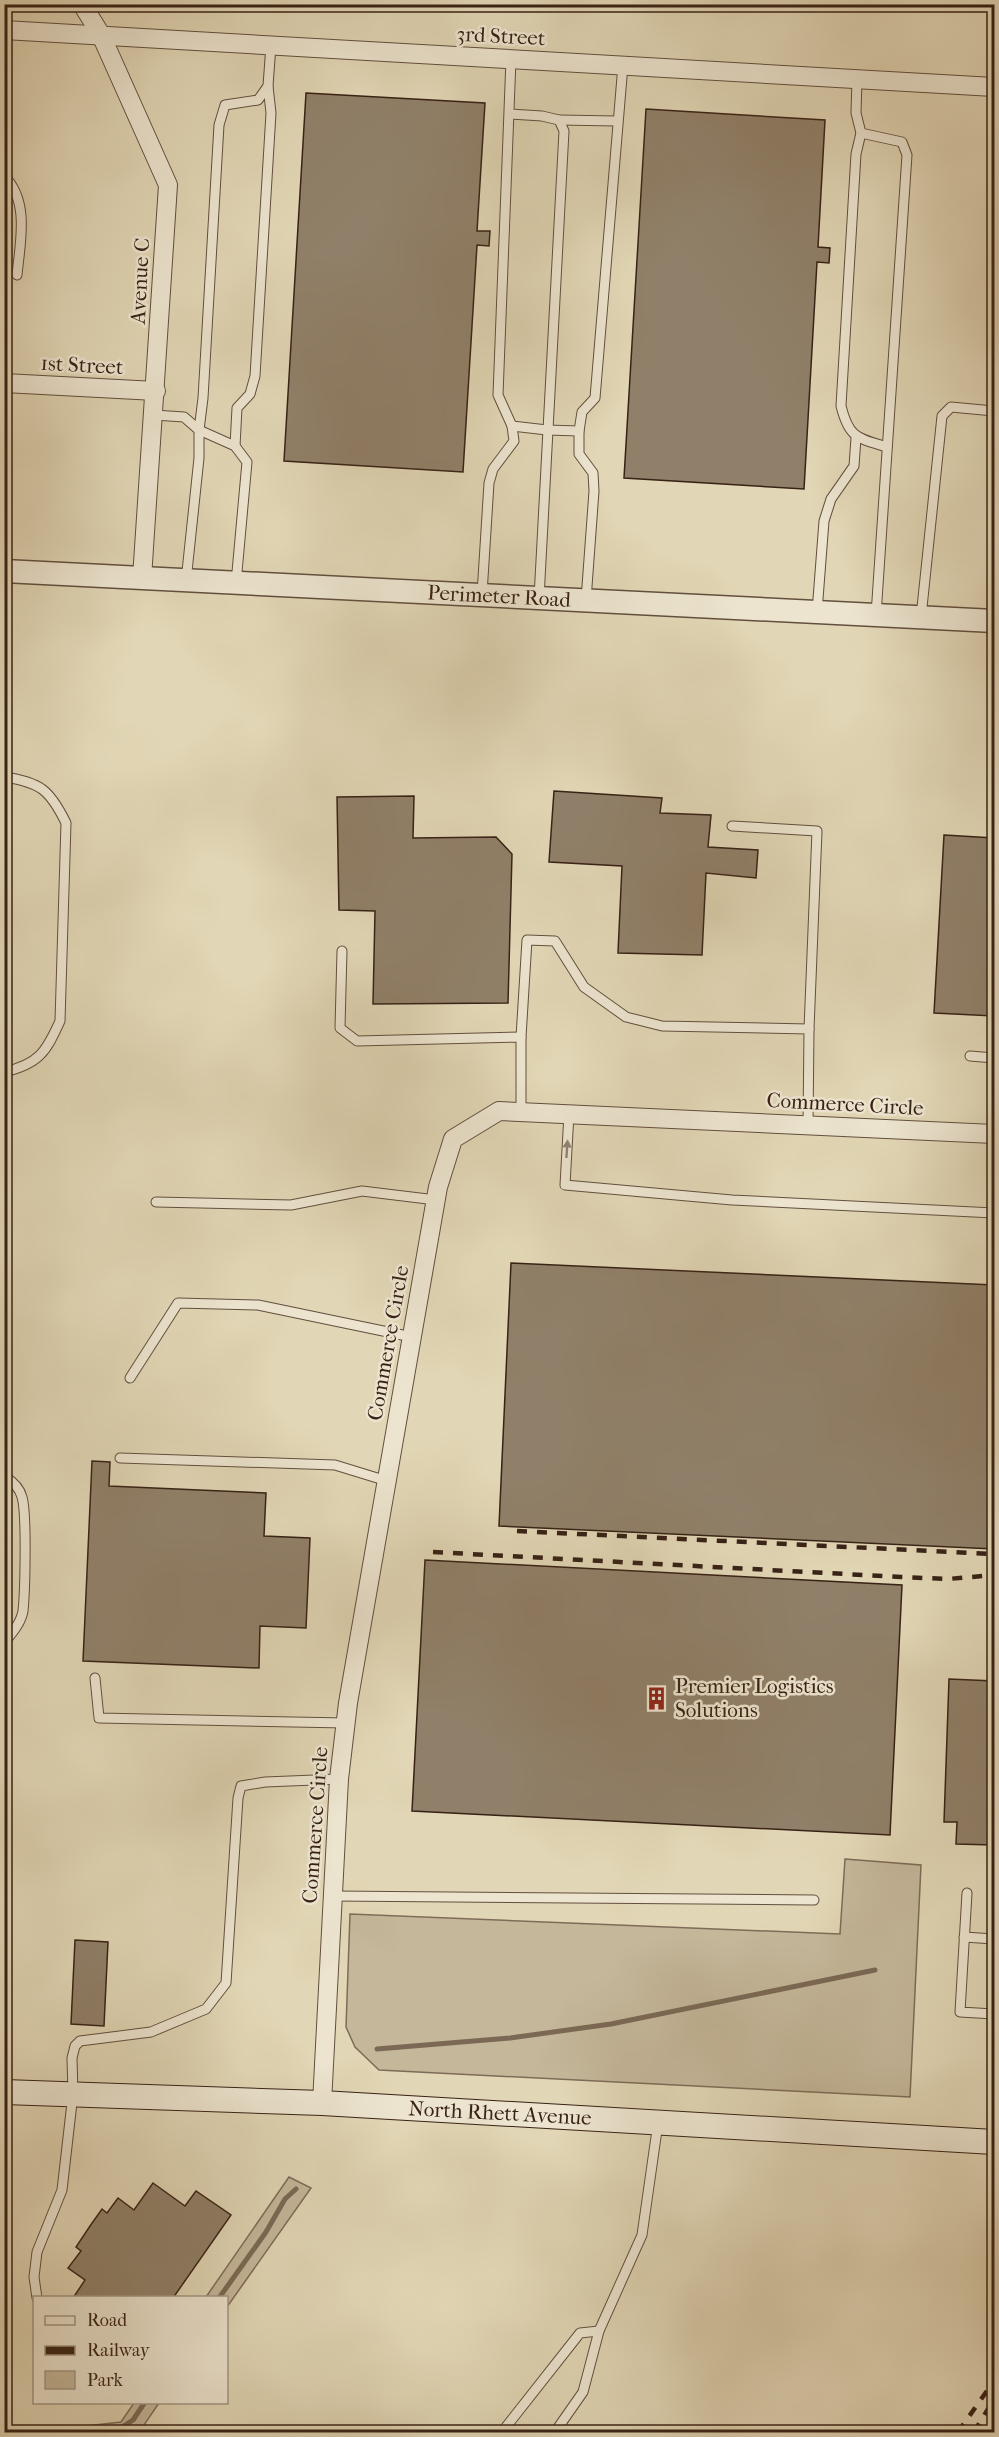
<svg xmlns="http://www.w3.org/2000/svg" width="999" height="2437" font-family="'IM FELL French Canon',serif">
	<rect width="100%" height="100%" fill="#e1d6b5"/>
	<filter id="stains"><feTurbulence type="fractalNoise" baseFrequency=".00333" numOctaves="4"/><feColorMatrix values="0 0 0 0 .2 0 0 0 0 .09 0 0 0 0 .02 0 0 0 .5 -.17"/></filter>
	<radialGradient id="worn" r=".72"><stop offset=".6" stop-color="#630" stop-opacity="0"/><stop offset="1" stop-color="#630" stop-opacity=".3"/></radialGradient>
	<g fill="#c4b79a" stroke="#7e6c58" stroke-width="1.5">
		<path d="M845 1859 921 1865 910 2097 379 2070 355 2047 346 2027 350 1914 840 1934Z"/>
		<path d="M289 2177 311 2188 227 2307 226 2298 206 2297Z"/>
		<path d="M134 2403H159L142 2428 132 2432H76L86 2426 121 2422Z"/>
	</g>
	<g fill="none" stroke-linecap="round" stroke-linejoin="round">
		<g stroke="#7b6955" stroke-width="5">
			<path d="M377 2049 510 2038 611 2024 875 1970"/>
			<path d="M219 2298 266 2232 285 2199 296 2189"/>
			<path d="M114 2432 133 2420 145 2402"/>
		</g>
	</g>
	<g fill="#908069" stroke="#382216" stroke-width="1.5">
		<path d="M306 93 485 103 477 231H490L489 246 477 245 463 472 284 461Z"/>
		<path d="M646 109 825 120 818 247 830 248 829 263 817 262 804 489 624 478Z"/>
		<path d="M554 791 662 798 660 813 711 815 708 847 758 850 756 878 706 873 702 955 618 953 622 866 549 862Z"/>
		<path d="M414 796 413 838 496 837 512 854 508 1003 373 1004 375 911 339 910 337 797Z"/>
		<path d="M944 835 994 838V1016L934 1013Z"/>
		<path d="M511 1263 994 1285V1549L499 1526Z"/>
		<path d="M92 1461 110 1462 109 1486 266 1493 264 1536 310 1538 306 1628 260 1626 259 1668 83 1661Z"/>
		<path d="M425 1560 902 1585 890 1835 412 1811Z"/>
		<path d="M949 1679 994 1681V1845L956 1844 957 1822H944Z"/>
		<path d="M75 1940 108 1942 104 2026 71 2024Z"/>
		<path d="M153 2183 185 2206 196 2191 231 2215 173 2298H73L85 2280 68 2268 81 2251 76 2247 90 2226 102 2209 107 2213 118 2198 134 2210Z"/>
	</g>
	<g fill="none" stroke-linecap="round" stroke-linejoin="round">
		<defs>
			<g id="service">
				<path d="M857 79 856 113 861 133 902 142 907 155 876 615"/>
				<path d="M510 114 542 116 559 120 564 131 539 598"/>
				<path d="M559 120 616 121"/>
				<path d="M861 133 856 154 841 406C849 438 857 438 887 447"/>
				<path d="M4 176C30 201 20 243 17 275"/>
				<path d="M154 415 184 417 199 430V458L186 581"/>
				<path d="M512 426 547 430 579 431"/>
				<path d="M235 446 237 408 250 394 255 376 271 113 268 86"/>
				<path d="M236 583 247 462 235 446 199 430 203 398 219 125 225 105 258 100 268 86 271 45"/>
				<path d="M482 594 489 483 493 469 514 441 512 426 498 395 511 59"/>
				<path d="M586 600 594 491 593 473 579 454V431L582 412 595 398 623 65"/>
				<path d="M817 612 824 521 831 499 854 466 856 438"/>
				<path d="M921 617 942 416 951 407 994 411"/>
				<path d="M4 777C40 782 50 790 66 823L60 1021C46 1052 39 1064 4 1072"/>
				<path d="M732 826 817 831 809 1029"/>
				<path d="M342 951 340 1028 357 1041 521 1037V1112"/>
				<path d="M521 1037 527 940 555 941 584 987 626 1017 662 1026 809 1029 808 1125"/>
				<path d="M970 1056 994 1058"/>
				<path d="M569 1114 565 1185 732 1200 994 1213"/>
				<path d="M156 1202 291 1205 362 1191 436 1200"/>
				<path d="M130 1378 178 1303 258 1305 412 1337"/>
				<path d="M120 1458 335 1465 387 1481"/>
				<path d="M4 1476C12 1481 20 1489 22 1497 27 1514 25 1592 23 1611 21 1623 12 1633 4 1643"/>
				<path d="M95 1678 99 1718 346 1723"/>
				<path d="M967 1893 960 2012 994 2014"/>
				<path d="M333 1896 814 1900"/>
				<path d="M964 1937 994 1939"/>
				<path d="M37 2298 34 2277 37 2252 62 2190 73 2094 72 2058 75 2046 80 2041 151 2032 206 2009 226 1983 238 1798 241 1786 265 1782 339 1779"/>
				<path d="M502 2432 580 2333 599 2331"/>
				<path d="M555 2432 583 2392 599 2331 642 2235 658 2123"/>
			</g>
			<g id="minor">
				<path d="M82 4 101 35 168 185 142 578"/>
				<path d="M4 30 994 87"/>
				<path d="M4 383 156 391"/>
				<path d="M322 2103 339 1779 348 1703 438 1187 453 1139 499 1111 994 1134"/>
			</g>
			<path id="tertiary" d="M4 571 994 621"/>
			<path id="secondary" d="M4 2092 322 2103 994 2142"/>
		</defs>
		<use href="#service" stroke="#624f3e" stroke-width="11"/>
		<use href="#minor" stroke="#624f3e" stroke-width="20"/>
		<use href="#tertiary" stroke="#624f3e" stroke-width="25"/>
		<use href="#secondary" stroke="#382216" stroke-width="26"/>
		<use href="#service" stroke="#ece4cf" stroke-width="9"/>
		<use href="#minor" stroke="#ece4cf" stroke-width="18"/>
		<use href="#tertiary" stroke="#ece4cf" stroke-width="22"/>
		<use href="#secondary" stroke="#ece4cf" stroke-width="24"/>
		<g stroke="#382216" stroke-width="4.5" stroke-dasharray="10 10" stroke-linecap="butt">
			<path d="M517 1531 994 1554"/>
			<path d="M433 1552 901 1577 948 1579 994 1575"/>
			<path d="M958 2432 994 2381"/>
			<path d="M974 2432 994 2399"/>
		</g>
	</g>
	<defs><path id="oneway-solid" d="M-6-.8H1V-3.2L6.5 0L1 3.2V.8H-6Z" transform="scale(1.5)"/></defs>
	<use fill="#928372" href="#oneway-solid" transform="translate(567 1149) rotate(-86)"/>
	<defs>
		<symbol id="building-bare" viewBox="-9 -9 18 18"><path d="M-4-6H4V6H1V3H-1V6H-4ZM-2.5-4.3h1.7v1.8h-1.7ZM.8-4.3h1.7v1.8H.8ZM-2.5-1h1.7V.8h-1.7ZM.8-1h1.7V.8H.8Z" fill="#8f2418" stroke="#ece4cf" stroke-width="2.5" paint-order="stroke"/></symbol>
	</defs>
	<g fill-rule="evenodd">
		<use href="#building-bare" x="640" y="1682" width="33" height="33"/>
	</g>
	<g text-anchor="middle" stroke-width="5" stroke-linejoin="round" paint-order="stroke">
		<g font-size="21" fill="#382216" stroke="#ece4cf">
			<text transform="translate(501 36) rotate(3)" y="7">3rd Street</text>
			<text transform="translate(140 281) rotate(-87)" y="7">Avenue C</text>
			<text transform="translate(82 365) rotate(3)" y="7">1st Street</text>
			<text transform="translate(499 596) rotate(3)" y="7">Perimeter Road</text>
			<text transform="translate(845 1104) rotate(3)" y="7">Commerce Circle</text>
			<text transform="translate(388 1343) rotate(-80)" y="7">Commerce Circle</text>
			<text transform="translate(315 1825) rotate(-86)" y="7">Commerce Circle</text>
			<text transform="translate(500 2113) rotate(3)" y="7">North Rhett Avenue</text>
		</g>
		<g font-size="21" fill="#382216" stroke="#ece4cf" text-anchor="start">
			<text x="675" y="1693">Premier Logistics<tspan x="675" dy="24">Solutions</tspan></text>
		</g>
	</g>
	<rect width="999" height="2437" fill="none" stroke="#e1d6b5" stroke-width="24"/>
	<rect x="6" y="6" width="987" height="2425" fill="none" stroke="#382216" stroke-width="3"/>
	<rect x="12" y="12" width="975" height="2413" fill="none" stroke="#382216" stroke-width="1.5"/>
	<rect x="33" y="2296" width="195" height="108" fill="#ece4cf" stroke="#a49685" stroke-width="1.5"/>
	<rect x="45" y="2316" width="30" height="9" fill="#ece4cf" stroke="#a49685" stroke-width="1.5"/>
	<text x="87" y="2326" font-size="18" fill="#382216">Road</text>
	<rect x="45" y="2346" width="30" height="9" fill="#382216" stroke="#a49685" stroke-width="1.5"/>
	<text x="87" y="2356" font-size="18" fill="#382216">Railway</text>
	<rect x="45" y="2371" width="30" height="18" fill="#c4b79a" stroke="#a49685" stroke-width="1.5"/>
	<text x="87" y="2386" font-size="18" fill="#382216">Park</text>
	<rect width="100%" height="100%" filter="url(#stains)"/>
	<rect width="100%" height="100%" fill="url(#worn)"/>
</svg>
